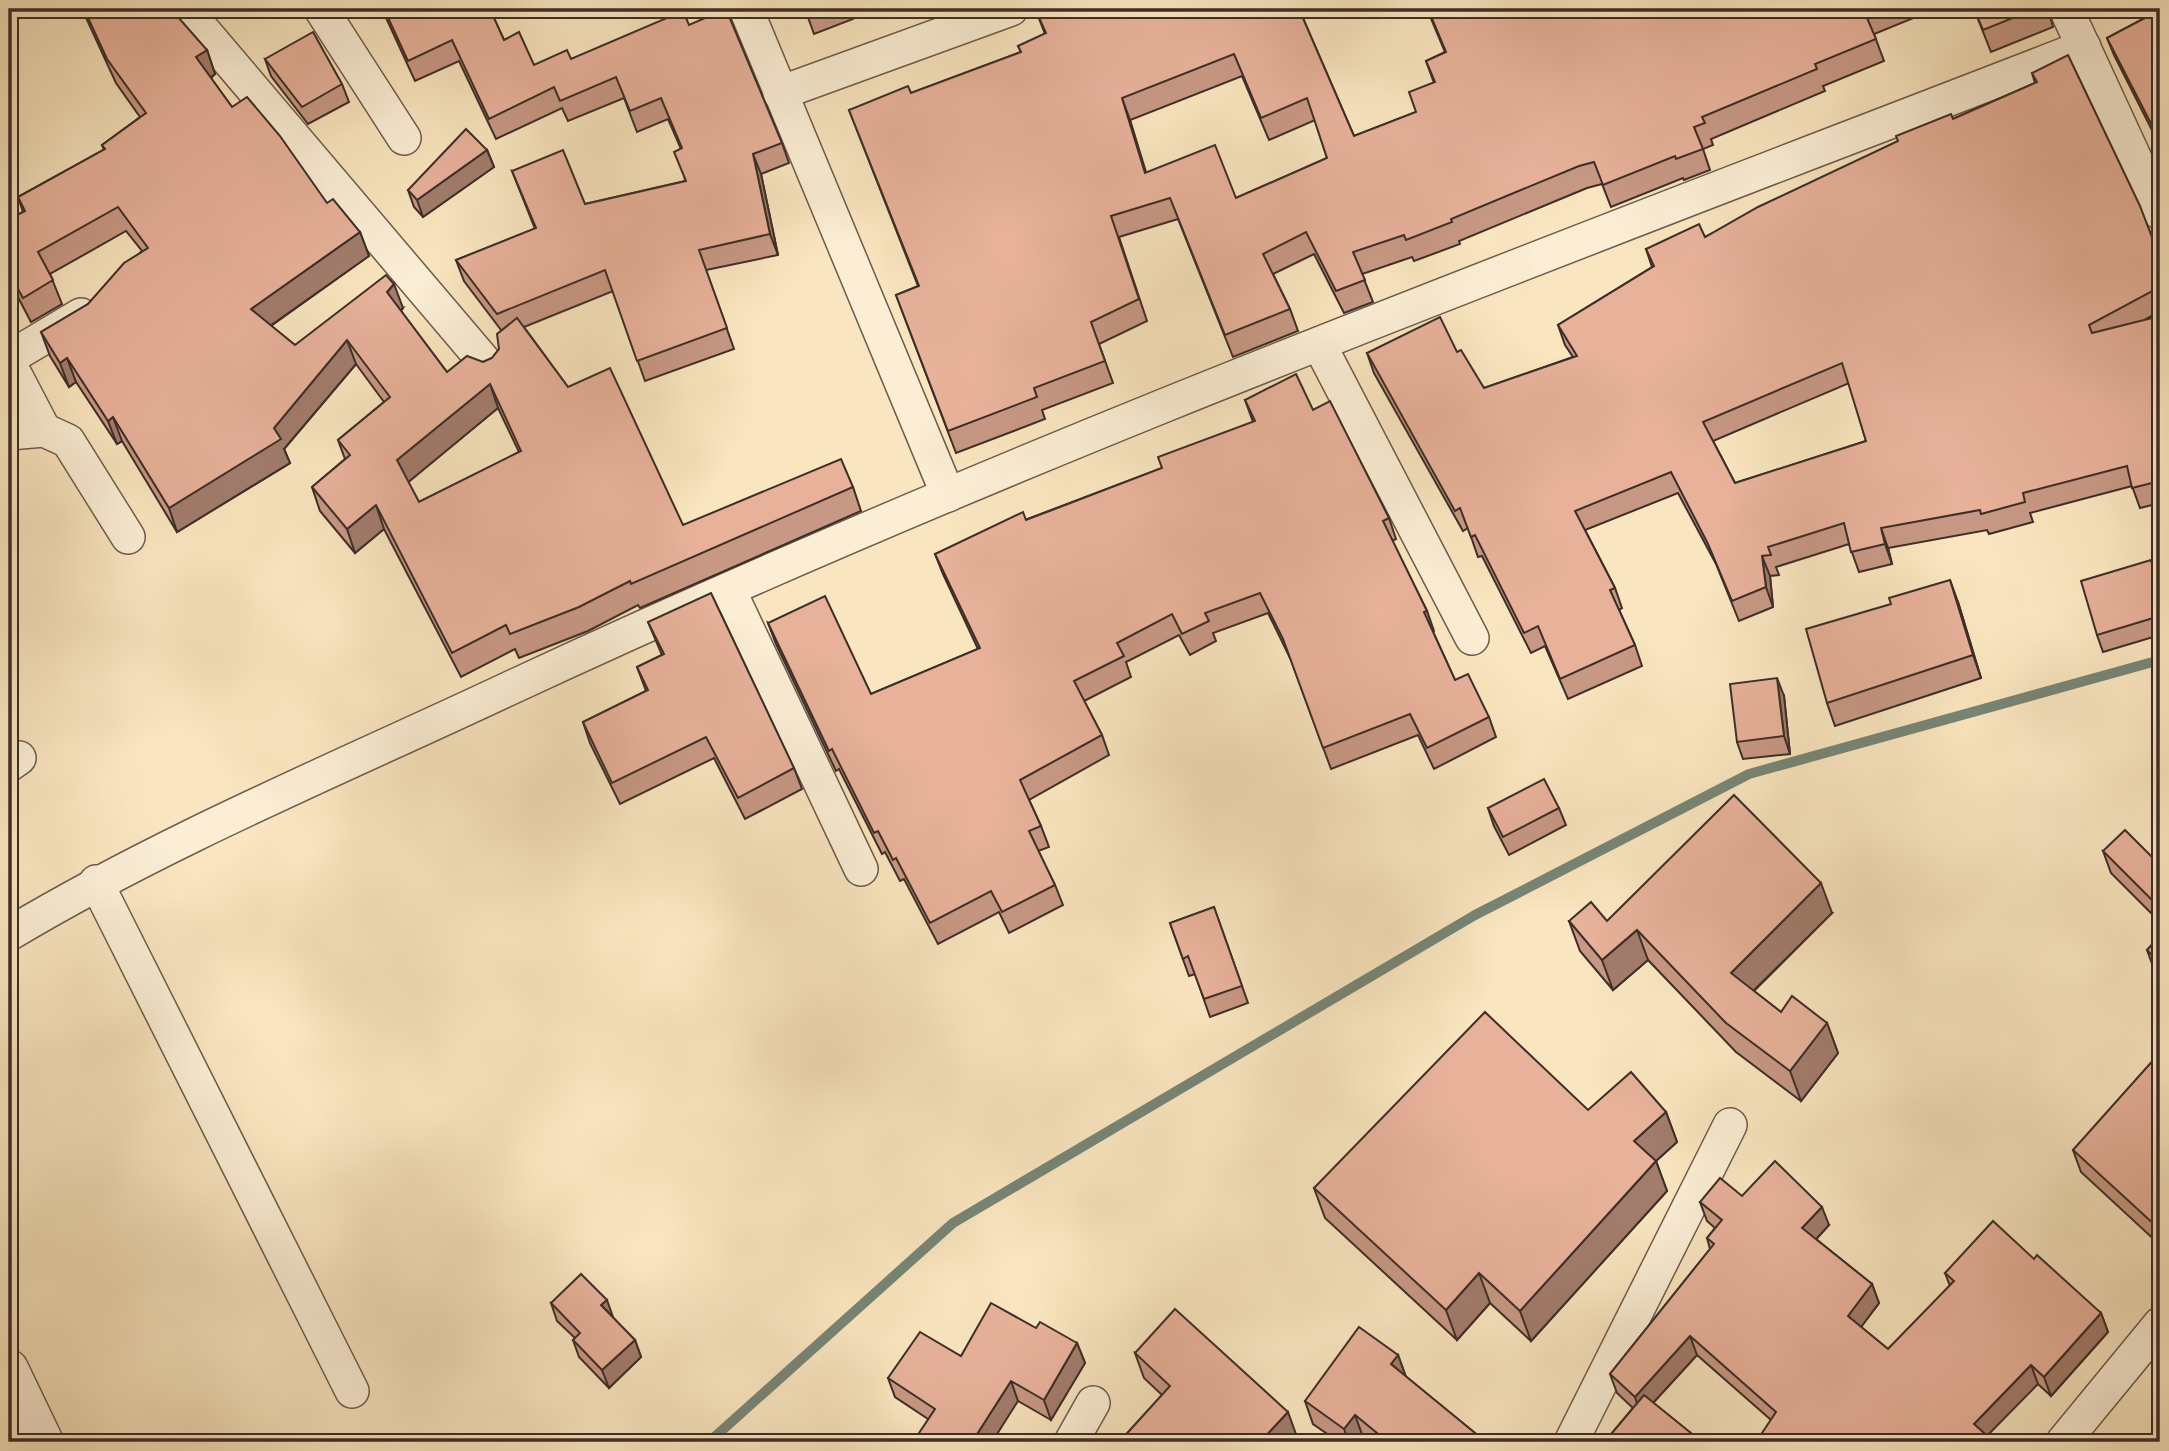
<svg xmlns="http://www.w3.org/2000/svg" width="2169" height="1451" font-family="'Sorts Mill Goudy',serif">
	<rect width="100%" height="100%" fill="#f9e5bf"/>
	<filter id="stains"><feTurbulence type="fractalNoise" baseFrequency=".00286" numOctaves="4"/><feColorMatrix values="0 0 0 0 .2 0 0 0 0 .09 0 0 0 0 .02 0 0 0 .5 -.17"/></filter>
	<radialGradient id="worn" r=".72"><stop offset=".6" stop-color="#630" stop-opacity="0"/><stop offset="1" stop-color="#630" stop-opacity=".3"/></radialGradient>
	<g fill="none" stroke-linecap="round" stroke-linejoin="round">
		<path stroke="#788576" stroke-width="10" d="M709 1442 953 1223 1475 915 1749 774 2160 660"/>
		<defs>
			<g id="minor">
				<path d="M185 9 489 367"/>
				<path d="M321 9 404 138"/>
				<path d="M746 9 948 495"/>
				<path d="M2066 9 2160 213"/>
				<path d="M780 93 1011 9"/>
				<path d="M1319 344 1472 638"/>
				<path d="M9 358 81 315"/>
				<path d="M9 363 44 430"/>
				<path d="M9 433 44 430 68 441 128 537"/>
				<path d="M729 590 861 869"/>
				<path d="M9 765 19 758"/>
				<path d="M96 882 352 1391"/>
				<path d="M9 934C168 839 340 768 508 689 1022 449 1555 252 2084 47"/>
				<path d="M1071 1442 1093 1403"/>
				<path d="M1571 1442 1730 1125"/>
				<path d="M2063 1442 2160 1324"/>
			</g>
			<path id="tertiary" d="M9 1369 44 1442"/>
		</defs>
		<use href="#minor" stroke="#6d5b4d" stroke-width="36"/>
		<use href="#tertiary" stroke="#6d5b4d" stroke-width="41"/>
		<use href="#minor" stroke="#fbeed5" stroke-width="33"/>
		<use href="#tertiary" stroke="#fbeed5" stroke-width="38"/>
	</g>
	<g fill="#c79884" stroke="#3e2d27" stroke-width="2" fill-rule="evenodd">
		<path d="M82 9H145L146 12 207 50 215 74 211 78 232 107 327 203 360 232 369 256 271 326 295 345 403 308 401 311 447 372 483 362 492 358 499 349 501 330 464 281 456 260 535 229 512 171 585 204 685 181 681 149 668 119 637 132 624 98 568 121 562 108 496 139 459 61 415 81 382 9H499L491 12 504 40 534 65 571 59 689 25 782 143 789 163 761 174 778 255 706 270 734 349 645 381 613 291 524 327 568 387 683 525 853 487 861 511 640 608 638 605 588 631 519 658 515 649 461 677 384 529 355 553 320 511 312 487 345 459 338 440 384 402 356 364 284 449 290 463 177 532 122 441 117 444 76 382 69 387 50 356 41 332 88 304 142 251 126 231 50 274 62 304 31 322 9 280V219L23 212 18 197 104 150 102 145 140 117 116 83ZM498 408 519 452 419 502 408 482Z"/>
		<path d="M805 9H849L853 19 814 34Z"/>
		<path d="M1299 9 1354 136 1416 112 1434 83 1426 61 1445 52 1427 9H1913L1916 17 1874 34 1884 61 1823 86 1825 91 1711 139 1713 145 1703 149 1710 170 1684 180 1683 178 1611 207 1602 184 1587 188 1459 241 1460 244 1414 261 1412 257 1362 274 1373 302 1344 313 1314 254 1273 274 1290 309 1298 331 1233 357 1178 219 1119 237 1147 321 1099 344 1113 383 1042 410 1045 419 956 453 896 295 918 286 849 110 911 93 1021 52 1018 46 1045 34 1036 11 1088 17ZM1242 76 1269 140 1315 120 1327 158 1236 198 1146 172 1130 120Z"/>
		<path d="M1374 9H1399L1378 18Z"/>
		<path d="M1974 9H2048L2053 27 1991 52Z"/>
		<path d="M2160 10V146L2114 55 2107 38Z"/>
		<path d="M265 59 342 84 349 102 308 124 271 76Z"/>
		<path d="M9 62 17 94 9 97Z"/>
		<path d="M2032 73 2160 258V311L2144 320 2160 316V503L2140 508 2132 486 2030 513 2033 522 1989 534 1987 530 1888 548 1892 564 1859 572 1849 544 1776 567 1779 575 1770 576 1773 607 1739 621 1716 564 1678 493 1585 530 1615 588 1622 608 1619 610 1635 645 1642 666 1568 699 1545 646 1531 653 1482 556 1478 557 1468 528 1463 531 1374 373 1367 353 1457 352 1484 388 1573 357 1565 345 1558 325 1652 267 1646 249 1705 237 1953 119 2035 83ZM1849 383 1866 441 1735 483 1713 441Z"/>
		<path d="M487 150 494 167 423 217 414 207 408 190Z"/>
		<path d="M1245 400 1313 410 1389 518 1396 539 1392 541 1427 611 1434 631 1433 632 1455 680 1489 717 1496 737 1434 769 1418 735 1331 769 1291 660 1268 613 1213 633 1216 641 1190 655 1179 635 1126 662 1131 677 1084 701 1102 735 1109 755 1029 800 1041 826 1049 847 1038 851 1055 885 1063 905 1009 933 999 912 938 944 904 879 900 881 885 852 882 854 839 769 836 771 776 644 768 623 871 694 978 649 943 574 935 554 1162 468 1253 422Z"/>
		<path d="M2157 577 2160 588V635L2103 652 2097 635Z"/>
		<path d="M1958 602 1981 678 1835 726 1827 703Z"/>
		<path d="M648 622 794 768 802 789 745 819 714 758 620 804 590 743 583 722 646 691 637 667 662 655Z"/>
		<path d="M1784 696 1790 754 1743 759 1737 742Z"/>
		<path d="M1488 808H1559L1566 825 1509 855 1494 826Z"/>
		<path d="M2103 851 2160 865V922L2111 873Z"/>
		<path d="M1214 907 1248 1003 1210 1017 1195 974 1189 976 1170 923Z"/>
		<path d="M1832 913 1754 991 1781 1012 1827 1023 1838 1053 1801 1101 1736 1052 1648 960 1613 990 1580 951 1569 921H1607Z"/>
		<path d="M2160 936V977L2155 972 2147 950Z"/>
		<path d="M2160 1061V1245L2081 1172 2073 1150Z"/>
		<path d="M1588 1110 1666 1112 1677 1142 1656 1161 1667 1191 1531 1341 1490 1303 1457 1340 1325 1218 1314 1188Z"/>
		<path d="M1742 1196 1829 1225 1816 1239 1872 1284 1879 1303 1861 1327 1888 1349 1950 1286 1945 1273 2034 1259 2101 1313 2108 1332 2051 1396 2038 1384 1771 1420 1697 1355 1653 1403 1702 1442H1615L1612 1433 1633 1408 1617 1393 1610 1374 1710 1249 1707 1238 1715 1228 1707 1221 1700 1202Z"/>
		<path d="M551 1303 613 1318 635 1340 641 1357 609 1388 579 1357 573 1340 575 1338 557 1321Z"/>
		<path d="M1036 1328 1077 1343 1085 1363 1051 1420 1018 1401 928 1419 895 1397 888 1378 961 1356Z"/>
		<path d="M1135 1353 1297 1437 1292 1442H1122L1121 1440 1162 1395 1144 1378Z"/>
		<path d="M1398 1355 1406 1377 1486 1442H1369L1363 1437 1359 1442H1339L1313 1424 1305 1401Z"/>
	</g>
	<g fill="#a27c6c" stroke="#3e2d27" stroke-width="2">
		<path d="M207 50 215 74 205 81 196 57Z"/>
		<path d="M9 62 17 94 11 78 9 68Z"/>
		<path d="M1122 98 1130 120 1152 195 1145 173Z"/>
		<path d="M487 150 494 167 423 217 417 200Z"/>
		<path d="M753 154 761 174 778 255 770 234Z"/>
		<path d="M360 232 369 256 260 333 251 309Z"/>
		<path d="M394 284 403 308 396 316 387 292Z"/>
		<path d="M347 340 356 364 284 449 290 463 177 532 169 508 274 428Z"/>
		<path d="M67 358 76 382 69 387 60 363Z"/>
		<path d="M490 384 498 408 406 484 397 460Z"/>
		<path d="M113 417 122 441 117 444 108 421Z"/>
		<path d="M376 505 384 529 355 553 347 529Z"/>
		<path d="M1881 528 1888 548 1892 564 1885 544Z"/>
		<path d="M1762 556 1770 576 1773 607 1766 587Z"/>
		<path d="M1950 580 1958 602 1981 678 1973 655Z"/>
		<path d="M1777 678 1784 696 1790 754 1784 736Z"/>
		<path d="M1821 883 1832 913 1741 1003 1731 973Z"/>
		<path d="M1637 930 1648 960 1613 990 1602 960Z"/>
		<path d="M1827 1023 1838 1053 1801 1101 1790 1071Z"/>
		<path d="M1666 1112 1677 1142 1645 1171 1634 1141Z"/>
		<path d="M1656 1161 1667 1191 1531 1341 1520 1311Z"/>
		<path d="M1822 1207 1829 1225 1809 1247 1802 1228Z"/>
		<path d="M2160 1221V1238L2156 1226Z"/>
		<path d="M1479 1273 1490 1303 1457 1340 1446 1310Z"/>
		<path d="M1872 1284 1879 1303 1855 1335 1848 1316Z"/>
		<path d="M607 1300 613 1317 601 1305Z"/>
		<path d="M2101 1313 2108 1332 2051 1396 2044 1377Z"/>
		<path d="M1690 1336 1697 1355 1641 1416 1635 1397Z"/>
		<path d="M635 1340 641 1357 609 1388 602 1370Z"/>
		<path d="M1077 1343 1085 1363 1051 1420 1044 1400Z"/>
		<path d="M1398 1355 1406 1377 1391 1364Z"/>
		<path d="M2031 1365 2038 1384 1981 1442 1974 1424Z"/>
		<path d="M1011 1381 1018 1401 992 1442H972Z"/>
		<path d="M1288 1412 1297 1437 1292 1442H1260Z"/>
		<path d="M1355 1415 1363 1437 1359 1442H1349L1344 1429Z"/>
	</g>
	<g fill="#e7b19a" stroke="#3e2d27" stroke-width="2" fill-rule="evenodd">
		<path d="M84 9H145L146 12 151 9H171L207 50 196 57 232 107 247 97 280 136 327 203 333 199 360 232 251 309 295 345 386 275 394 284 387 292 447 372 467 356 483 362 492 358 499 349 497 334 517 318 568 387 610 368 683 525 841 459 853 487 631 584 630 581 579 607 510 634 506 625 452 653 376 505 347 529 312 487 350 455 338 440 390 397 347 340 274 428 281 439 169 508 113 417 108 421 67 358 60 363 41 332 88 304 124 263 148 248 118 207 38 252 53 280 23 298 9 273V219L25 211 18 197 105 149 102 145 146 113 107 59ZM490 384 521 451 419 502 397 460Z"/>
		<path d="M384 9H490L504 40 519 32 534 65 567 50 571 59 683 11 689 25 726 9 782 143 753 154 770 234 699 250 727 328 637 361 605 270 497 314 456 260 536 228 512 171 563 150 585 204 686 181 674 152 682 148 661 98 630 111 616 77 560 101 554 87 489 119 452 40 408 61Z"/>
		<path d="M1040 9H1084L1088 17 1110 9H1299L1354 136 1416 112 1409 92 1435 82 1426 61 1446 52 1428 9H1874L1865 13 1876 39 1815 64 1817 69 1702 117 1705 123 1694 127 1703 149 1676 159 1675 156 1603 185 1594 162 1579 166 1451 219 1452 222 1406 240 1404 235 1353 252 1365 280 1336 291 1306 232 1263 254 1290 309 1225 335 1170 198 1111 216 1139 299 1091 322 1105 361 1034 388 1037 397 948 431 896 295 919 286 849 110 908 86 911 93 1021 52 1018 46 1046 33 1036 11ZM1234 54 1261 118 1307 98 1327 158 1236 198 1215 145 1145 173 1122 98Z"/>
		<path d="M1974 9H2035L1983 30Z"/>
		<path d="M2160 10V141L2107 38Z"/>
		<path d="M313 32 342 84 302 107 265 59Z"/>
		<path d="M2068 55 2140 206 2160 258V287L2089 325 2092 333 2160 316V481L2132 488 2127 466 2023 493 2025 502 1981 514 1980 510 1881 528 1885 544 1851 552 1844 523 1768 547 1771 555 1762 556 1766 587 1732 601 1708 544 1671 472 1575 511 1615 588 1610 590 1635 645 1560 679 1538 626 1524 633 1475 535 1471 537 1460 508 1455 511 1367 353 1440 317 1457 352 1461 350 1484 388 1577 356 1558 325 1654 266 1646 249 1699 224 1705 237 1758 207 1898 141 1896 136 1951 114 1953 119 2037 82 2032 73ZM1842 363 1866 441 1735 483 1703 422Z"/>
		<path d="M466 129 487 150 417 200 408 190Z"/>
		<path d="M1296 374 1313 410 1330 401 1389 518 1383 521 1427 611 1424 612 1455 680 1468 674 1489 717 1427 748 1410 714 1323 748 1283 639 1260 593 1205 613 1209 621 1182 634 1172 614 1117 643 1124 656 1074 681 1102 735 1020 780 1041 826 1029 831 1055 885 1002 912 991 891 930 923 896 858 893 860 878 831 874 833 832 749 829 751 768 623 825 596 871 694 980 648 935 554 1023 512 1026 520 1162 468 1158 457 1255 421 1245 400Z"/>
		<path d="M2151 560 2160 592V616L2097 635 2081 581Z"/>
		<path d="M1950 580 1973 655 1827 703 1806 629 1891 604 1889 598Z"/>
		<path d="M711 593 794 768 738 798 706 737 612 783 583 722 648 690 637 667 664 654 648 622Z"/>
		<path d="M1777 678 1784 736 1737 742 1730 684Z"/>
		<path d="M1544 779 1559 808 1503 837 1488 808Z"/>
		<path d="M1734 795 1821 883 1731 973 1781 1012 1792 996 1827 1023 1790 1071 1726 1023 1637 930 1602 960 1569 921 1591 902 1607 921Z"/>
		<path d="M2125 830 2160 865V908L2103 851Z"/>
		<path d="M1214 907 1242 986 1204 999 1188 956 1183 959 1170 923Z"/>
		<path d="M2160 936V963L2147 950Z"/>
		<path d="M1485 1012 1588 1110 1631 1072 1666 1112 1634 1141 1656 1161 1520 1311 1479 1273 1446 1310 1314 1188Z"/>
		<path d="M2156 1057 2160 1061V1221L2156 1226 2073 1150Z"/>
		<path d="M1775 1161 1822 1207 1802 1228 1872 1284 1848 1316 1888 1349 1954 1281 1945 1273 1993 1221 2034 1259 2037 1255 2101 1313 2044 1377 2031 1365 1974 1424 1994 1442H1756L1776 1412 1690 1336 1635 1397 1610 1374 1714 1244 1707 1238 1722 1220 1700 1202 1720 1178 1742 1196Z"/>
		<path d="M581 1274 607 1300 601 1305 635 1340 602 1370 573 1340 580 1333 551 1303Z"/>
		<path d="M991 1303 1036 1328 1040 1322 1077 1343 1044 1400 1011 1381 972 1442H913L935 1409 888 1378 920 1332 961 1356Z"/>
		<path d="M1175 1309 1288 1412 1260 1442H1123L1121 1440 1170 1386 1135 1353Z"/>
		<path d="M1359 1327 1398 1355 1391 1364 1486 1442H1388L1355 1415 1344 1429 1305 1401Z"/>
		<path d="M1644 1395 1702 1442H1624L1612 1433Z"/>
		<path d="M2160 1435V1442H2152Z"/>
	</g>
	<rect width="2169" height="1451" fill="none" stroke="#f9e5bf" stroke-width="35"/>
	<rect x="10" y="10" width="2148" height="1430" fill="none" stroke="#3e2d27" stroke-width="3.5"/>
	<rect x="18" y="18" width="2134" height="1416" fill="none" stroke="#3e2d27" stroke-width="2"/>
	<rect width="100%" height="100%" filter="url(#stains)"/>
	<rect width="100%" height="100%" fill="url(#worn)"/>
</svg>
